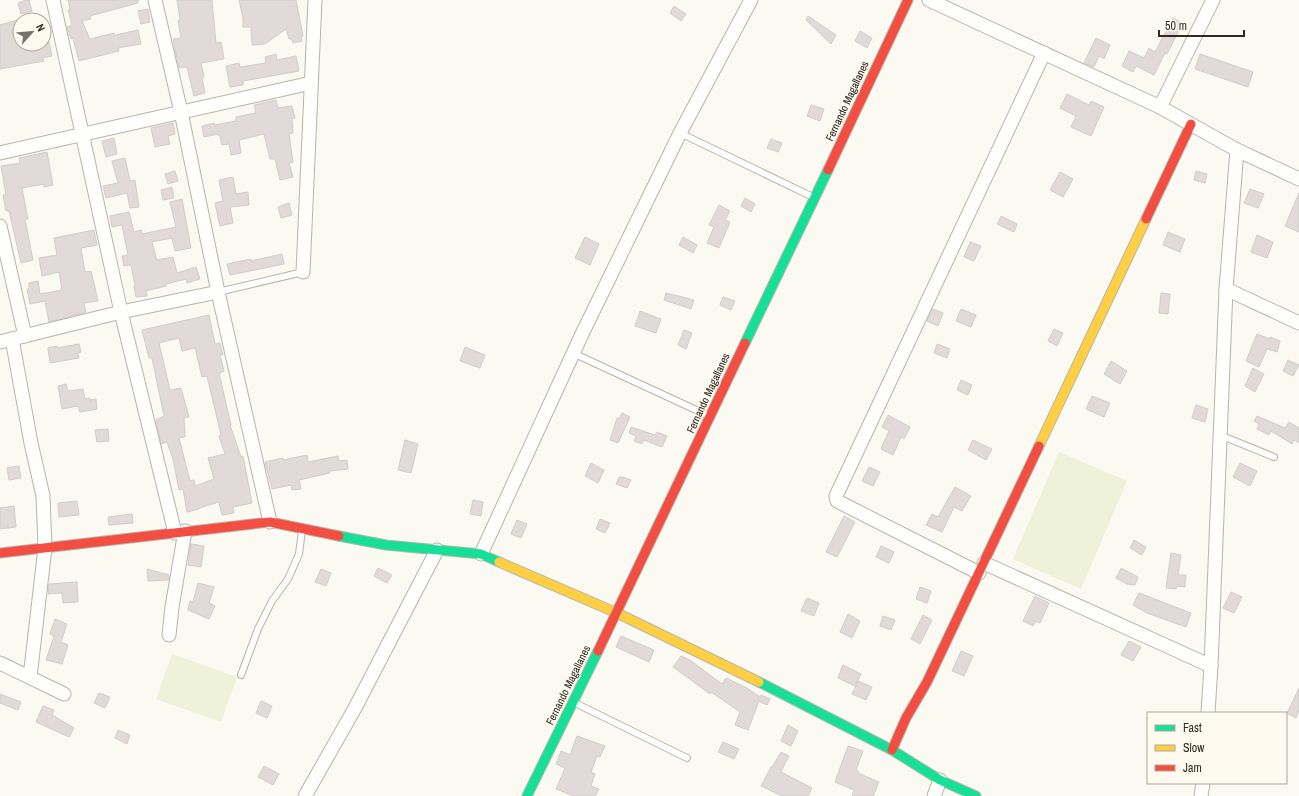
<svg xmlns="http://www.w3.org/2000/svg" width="1299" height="796" font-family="'Archivo Narrow',sans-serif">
	<rect width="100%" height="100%" fill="#faf9f2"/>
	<g fill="#edf2d9">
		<path d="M1059 452 1127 481 1081 589 1013 559Z"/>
		<path d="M172 654 237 677 221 722 156 699Z"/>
	</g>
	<g fill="#e2d9d9" stroke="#d3cccc" fill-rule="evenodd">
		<path d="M26 0H29L32 11 21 14 18 3Z"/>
		<path d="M68 0H138V3L90 16 91 19 82 21 90 39 114 33 115 35 138 30 141 44 118 48 119 51 79 61 73 38 71 39 67 27 72 25 68 10H70Z"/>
		<path d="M177 0H212L216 43 221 42 224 59 201 63 204 77 202 78 205 93 194 96 187 67 179 68 175 49 173 39 181 38 178 20H180Z"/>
		<path d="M239 0H296L303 36 301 37 302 41 293 43 292 39H289L286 29 265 44 252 45 251 27H243V18Z"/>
		<path d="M674 6 686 14 681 21 670 13Z"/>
		<path d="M148 9 150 22 141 24 138 11Z"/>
		<path d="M808 16 836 35 831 44 806 20Z"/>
		<path d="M1173 18 1183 23 1167 54 1165 53 1154 75 1136 66 1133 72 1122 66 1129 51 1144 58 1149 48 1155 52Z"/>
		<path d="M20 19V44H44L49 42 52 56 43 58 44 61 0 69V25Z"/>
		<path d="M860 31 872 38 867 48 855 41Z"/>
		<path d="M1096 38 1110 45 1104 59 1099 56 1094 67 1084 63Z"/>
		<path d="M276 54 277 60 296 56 299 71 243 81V85L230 87 226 66 239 63 240 67 266 63 265 57Z"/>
		<path d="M1200 54 1253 72 1248 87 1195 69Z"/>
		<path d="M1067 94 1089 105 1091 101 1104 107 1091 136 1071 127 1076 116 1060 108Z"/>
		<path d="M276 100 278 108 292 106 295 118 292 119 293 133 289 134 293 162 289 163 293 177 280 180 275 159H270L264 134 239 140 241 153 231 155 229 144 222 145 220 136H219L218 134 204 137 202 126 214 123 215 125 236 121V117L256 113 254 105Z"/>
		<path d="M811 105 824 109 820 121 807 116Z"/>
		<path d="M173 123 175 134 168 136 170 144 155 147 151 128Z"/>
		<path d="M114 138 117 154 106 157 102 141Z"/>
		<path d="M771 139 782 143 778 152 767 148Z"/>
		<path d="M47 152 53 185 44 187V184L22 188 28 219H25L33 260 21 263 9 211H6L3 195H6L1 166 20 163 19 158Z"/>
		<path d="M125 158 130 181 135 180 139 207 130 208 127 193 106 198 103 186 118 183 112 161Z"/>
		<path d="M175 171 178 181 168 184 165 174Z"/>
		<path d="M1196 171 1207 174 1205 183 1194 180Z"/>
		<path d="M1060 172 1073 179 1063 197 1050 190Z"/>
		<path d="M233 177 236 194 248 192 249 205 230 207 233 223 220 226 215 203 223 201 219 180Z"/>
		<path d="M172 187 174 198 163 200 161 190Z"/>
		<path d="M1250 189 1264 194 1258 208 1244 203Z"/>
		<path d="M1299 193V232L1285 226Z"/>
		<path d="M745 198 755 204 751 212 741 206Z"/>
		<path d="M182 199 191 248 175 251 172 238 152 242 157 260 173 257 177 273 196 267 200 279 187 283 186 279 166 284V286L146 291 147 296 136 297 134 286 135 285 131 265 124 266 122 256 128 255 122 225 112 227 110 216 129 212 134 232 141 230 142 234 176 227 170 202Z"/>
		<path d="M289 203 292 215 281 218 278 207Z"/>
		<path d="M719 205 730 211 725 220 730 222 719 248 707 243 714 227 709 225Z"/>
		<path d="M1001 216 1017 224 1014 232 997 224Z"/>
		<path d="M94 230 97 245 81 248 85 272 91 271 98 301 84 303 86 312 49 322 45 301 30 304 27 289H29V283L38 281 40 294 62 290 59 272 42 276 39 258 57 255 54 238Z"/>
		<path d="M1168 232 1185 239 1180 252 1163 245Z"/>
		<path d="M1257 235 1273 242 1267 258 1251 252Z"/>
		<path d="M585 237 599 244 590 265 575 258Z"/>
		<path d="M683 237 697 245 693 253 679 245Z"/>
		<path d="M970 242 981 246 974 261 964 257Z"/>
		<path d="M282 254 284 264 230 275 227 264 251 259V261Z"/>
		<path d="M666 293 694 300 691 309 664 300Z"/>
		<path d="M1161 293 1170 294 1168 314 1159 313Z"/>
		<path d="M723 297 735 301 731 310 720 305Z"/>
		<path d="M933 309 943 313 938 326 927 321Z"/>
		<path d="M961 309 976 315 971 327 956 321Z"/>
		<path d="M640 311 661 319 656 333 635 326Z"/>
		<path d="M209 315 215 344 220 343 223 355H220L224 371 219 373 231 425H230L241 457 243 456 252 503 233 507 234 513 222 515 219 502 199 508V509L187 512 183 489 179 490 173 459 167 442 161 444 156 420 164 416 152 358H149L142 330ZM179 338 182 351 195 348 202 377 207 376 221 435 219 436 225 454 208 458 214 479 195 486 194 480 190 481 179 438 185 437 184 418 189 417 181 388 170 390 159 343Z"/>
		<path d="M1054 329 1063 333 1057 346 1048 341Z"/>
		<path d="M684 330 692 333 686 349 678 345Z"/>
		<path d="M1257 334 1270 339V337L1280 341 1277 352 1267 349 1259 367 1246 361Z"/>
		<path d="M79 344 81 352 78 353 79 358 50 363 48 348 57 346V348Z"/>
		<path d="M937 344 950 349 947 358 934 353Z"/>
		<path d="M465 347 485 355 480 368 460 361Z"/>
		<path d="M1288 360 1299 365 1293 376 1283 371Z"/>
		<path d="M1111 361 1127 371 1120 384 1104 374Z"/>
		<path d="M1253 368 1264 374 1255 392 1245 386Z"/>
		<path d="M961 380 972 385 968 395 957 390Z"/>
		<path d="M66 384 68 391 83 389 85 399 90 398V400L96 399 97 409 80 412 78 406 62 409 58 386Z"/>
		<path d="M1092 396 1110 403 1104 417 1086 409Z"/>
		<path d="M1196 405 1208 409 1205 422 1192 418Z"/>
		<path d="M622 413 630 417 618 443 610 440 617 418 619 419Z"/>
		<path d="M888 415 910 427 904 439 901 437 893 455 881 449 889 431 882 427Z"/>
		<path d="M1257 416 1285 428 1289 422 1299 428V443L1294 440 1292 444 1271 431 1269 435 1257 429 1259 424 1254 421Z"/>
		<path d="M631 427 655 435 657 432 667 436 662 447 644 440 642 444 634 441 636 436 629 433Z"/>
		<path d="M108 429 109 441 97 442 95 430Z"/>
		<path d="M405 440 418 444 411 473 398 470Z"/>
		<path d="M973 440 992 449 986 460 968 450Z"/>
		<path d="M307 455 308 462 338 456 339 461 347 460 348 469 330 471V473L299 480 301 489 292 490 291 485 272 489 265 462 283 458V460Z"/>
		<path d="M591 463 604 470 598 483 585 476Z"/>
		<path d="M1240 463 1257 471 1250 486 1233 477Z"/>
		<path d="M19 466 21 478 9 480 7 468Z"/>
		<path d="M869 467 880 472 873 486 862 481Z"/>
		<path d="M619 477H623L631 480 627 488 616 484Z"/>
		<path d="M955 487 971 496 962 511 954 507 942 532 926 525 932 514 938 517Z"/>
		<path d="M473 500 483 502 481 516 470 514Z"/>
		<path d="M77 501 79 515 59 517 58 503Z"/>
		<path d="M14 506 16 527 0 529V508Z"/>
		<path d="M132 514 133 523 109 525 108 517Z"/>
		<path d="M844 516 855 522 837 557 826 552Z"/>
		<path d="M600 519 610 523 605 533 596 529Z"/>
		<path d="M517 520 527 524 521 538 511 534Z"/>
		<path d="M1134 540 1146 547 1142 555 1130 548Z"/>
		<path d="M191 544 204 546 201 567 188 565Z"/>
		<path d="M881 546 894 552 889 563 876 557Z"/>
		<path d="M1171 553 1181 555 1178 575H1186L1185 587 1177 586 1176 589 1166 588Z"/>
		<path d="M378 568 392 575 387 583 374 576Z"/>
		<path d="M1121 568 1138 577 1135 585 1127 584 1116 578Z"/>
		<path d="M147 569 169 575V580L148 581Z"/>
		<path d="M321 569 331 573 326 586 315 582Z"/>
		<path d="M77 582 78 602 63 603 62 593 48 594 49 584Z"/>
		<path d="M198 583 214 587 209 603 215 606 209 619 188 610 190 601 193 602Z"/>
		<path d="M920 587 931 591 927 603 916 599Z"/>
		<path d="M1231 592 1242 597 1234 613 1223 608Z"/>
		<path d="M1139 593 1191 613 1186 627 1147 613 1133 605Z"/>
		<path d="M1035 596 1049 603 1040 623 1036 621 1033 626 1023 621Z"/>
		<path d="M807 598 819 603 814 616 801 611Z"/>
		<path d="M848 614 860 621 852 638 840 632Z"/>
		<path d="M923 615 932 620 920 644 911 639Z"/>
		<path d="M883 616 895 620 891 630 880 626Z"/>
		<path d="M55 619 67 624 61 642 68 645 62 664 46 660 54 636 50 634Z"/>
		<path d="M621 636 654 650 649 662 616 647Z"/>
		<path d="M1129 641 1141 647 1133 661 1121 655Z"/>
		<path d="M961 651 973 656 964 676 952 671Z"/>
		<path d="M681 656 690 660 722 684 726 678 747 688 760 697 761 695 770 699 767 705 759 701 748 730 735 725 740 712 711 692 710 694 673 667Z"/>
		<path d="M843 665 861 674 855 686 838 678Z"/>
		<path d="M858 681 872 687 866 700 852 694Z"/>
		<path d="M1299 688V710L1296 718 1287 713Z"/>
		<path d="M99 693 110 697 105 708 94 703Z"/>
		<path d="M0 694 21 702 18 710 0 703Z"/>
		<path d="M261 701 272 706 267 718 256 713Z"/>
		<path d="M43 706 54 710 52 715 74 728 69 737 36 722Z"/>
		<path d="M788 725 798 731 791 746 781 741Z"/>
		<path d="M118 730 130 735 127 744 115 738Z"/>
		<path d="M577 736 605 746 600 757 597 756 591 772 595 774 591 786 599 789 595 796H574L556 789 565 768 556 764 561 751 570 755Z"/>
		<path d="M723 742 739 749 734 759 718 752Z"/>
		<path d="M848 746 863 751 856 770 859 772 858 773 879 782 873 796H852L854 790 835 782Z"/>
		<path d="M781 752 789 756 781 772 812 788 808 796H782L761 786 771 767H772Z"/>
		<path d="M264 766 279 774 273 785 258 777Z"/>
	</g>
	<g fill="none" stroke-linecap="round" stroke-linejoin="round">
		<defs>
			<g id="lane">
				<path d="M680 133 813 197"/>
				<path d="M218 292 303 272"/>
				<path d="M573 353 709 416"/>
				<path d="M1220 435 1274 457"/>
				<path d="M241 675 258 629 272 601 288 579 299 554 302 530"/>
				<path d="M575 703 687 758"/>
			</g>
			<g id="street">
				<path d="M53 0 121 312 175 533"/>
				<path d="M155 0 181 112 218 292 270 522"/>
				<path d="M929 0 1160 107 1237 150 1299 179"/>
				<path d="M1160 107 1213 0"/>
				<path d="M0 153 311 83"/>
				<path d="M0 226 25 336"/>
				<path d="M303 272 315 0"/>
				<path d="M1226 289 1299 323"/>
				<path d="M12 339 31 443 43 496 45 548 30 677"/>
				<path d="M0 342 121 312 218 292"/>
				<path d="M481 554 582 334 680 133 751 0"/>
				<path d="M984 563 1211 666"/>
				<path d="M979 573 837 501 836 496 1044 53"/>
				<path d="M169 635 172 607 185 531"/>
				<path d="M0 663 64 694"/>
				<path d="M1208 713 1211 666 1226 289 1237 150"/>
				<path d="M305 796 355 708 437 550"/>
				<path d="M934 796 940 780"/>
				<path d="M1201 796 1203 783"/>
			</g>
			<g id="fast">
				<path d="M745 343 828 170"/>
				<path d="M339 536 386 545 481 554 499 562"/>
				<path d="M759 682 892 750 940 780 976 796"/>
				<path d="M527 796 598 651"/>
			</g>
			<g id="slow">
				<path d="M1039 446 1146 219"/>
				<path d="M499 562 617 613 759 682"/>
			</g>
			<g id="jam">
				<path d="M828 170 908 0"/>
				<path d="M1146 219 1191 124"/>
				<path d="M0 553 270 522 339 536"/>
				<path d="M598 651 745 343"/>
				<path d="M892 750 906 718 927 682 1039 446"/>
			</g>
		</defs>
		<use href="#lane" stroke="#b7b4ac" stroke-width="8"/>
		<use href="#street" stroke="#b7b4ac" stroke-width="15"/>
		<use href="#fast" stroke="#b7b4ac" stroke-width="11"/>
		<use href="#slow" stroke="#b7b4ac" stroke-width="11"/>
		<use href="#jam" stroke="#b7b4ac" stroke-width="11"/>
		<use href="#lane" stroke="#fefefd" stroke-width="6"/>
		<use href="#street" stroke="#fefefd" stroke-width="13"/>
		<use href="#fast" stroke="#16e098" stroke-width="9"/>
		<use href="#slow" stroke="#ffcf43" stroke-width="9"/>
		<use href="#jam" stroke="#f24e42" stroke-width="9"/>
	</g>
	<g text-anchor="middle" stroke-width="3" stroke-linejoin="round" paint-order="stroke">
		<g font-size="11" fill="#2f2a20" stroke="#fefaef">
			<text transform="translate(847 101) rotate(-65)" y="4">Fernando Magallanes</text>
			<text transform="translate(708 393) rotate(-65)" y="4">Fernando Magallanes</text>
			<text transform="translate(568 685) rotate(-64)" y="4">Fernando Magallanes</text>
		</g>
	</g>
	<rect x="1147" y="712" width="140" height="72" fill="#fefaef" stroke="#aba79c"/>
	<rect x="1155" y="725" width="20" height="6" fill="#16e098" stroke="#aba79c"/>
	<text x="1183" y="732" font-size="12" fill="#2f2a20">Fast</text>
	<rect x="1155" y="745" width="20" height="6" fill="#ffcf43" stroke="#aba79c"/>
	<text x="1183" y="752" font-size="12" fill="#2f2a20">Slow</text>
	<rect x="1155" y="765" width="20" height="6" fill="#f24e42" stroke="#aba79c"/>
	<text x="1183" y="772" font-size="12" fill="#2f2a20">Jam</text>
	<g transform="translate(32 32) rotate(63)"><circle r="19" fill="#fefaef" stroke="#aba79c"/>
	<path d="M0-3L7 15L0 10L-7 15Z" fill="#76726a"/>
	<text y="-6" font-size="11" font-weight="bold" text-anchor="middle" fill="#2f2a20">N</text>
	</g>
	<path d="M1159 30v6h85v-6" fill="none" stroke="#2f2a20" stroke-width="2"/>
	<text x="1165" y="30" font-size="12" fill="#2f2a20" stroke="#fefaef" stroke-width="3" paint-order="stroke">50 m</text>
</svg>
